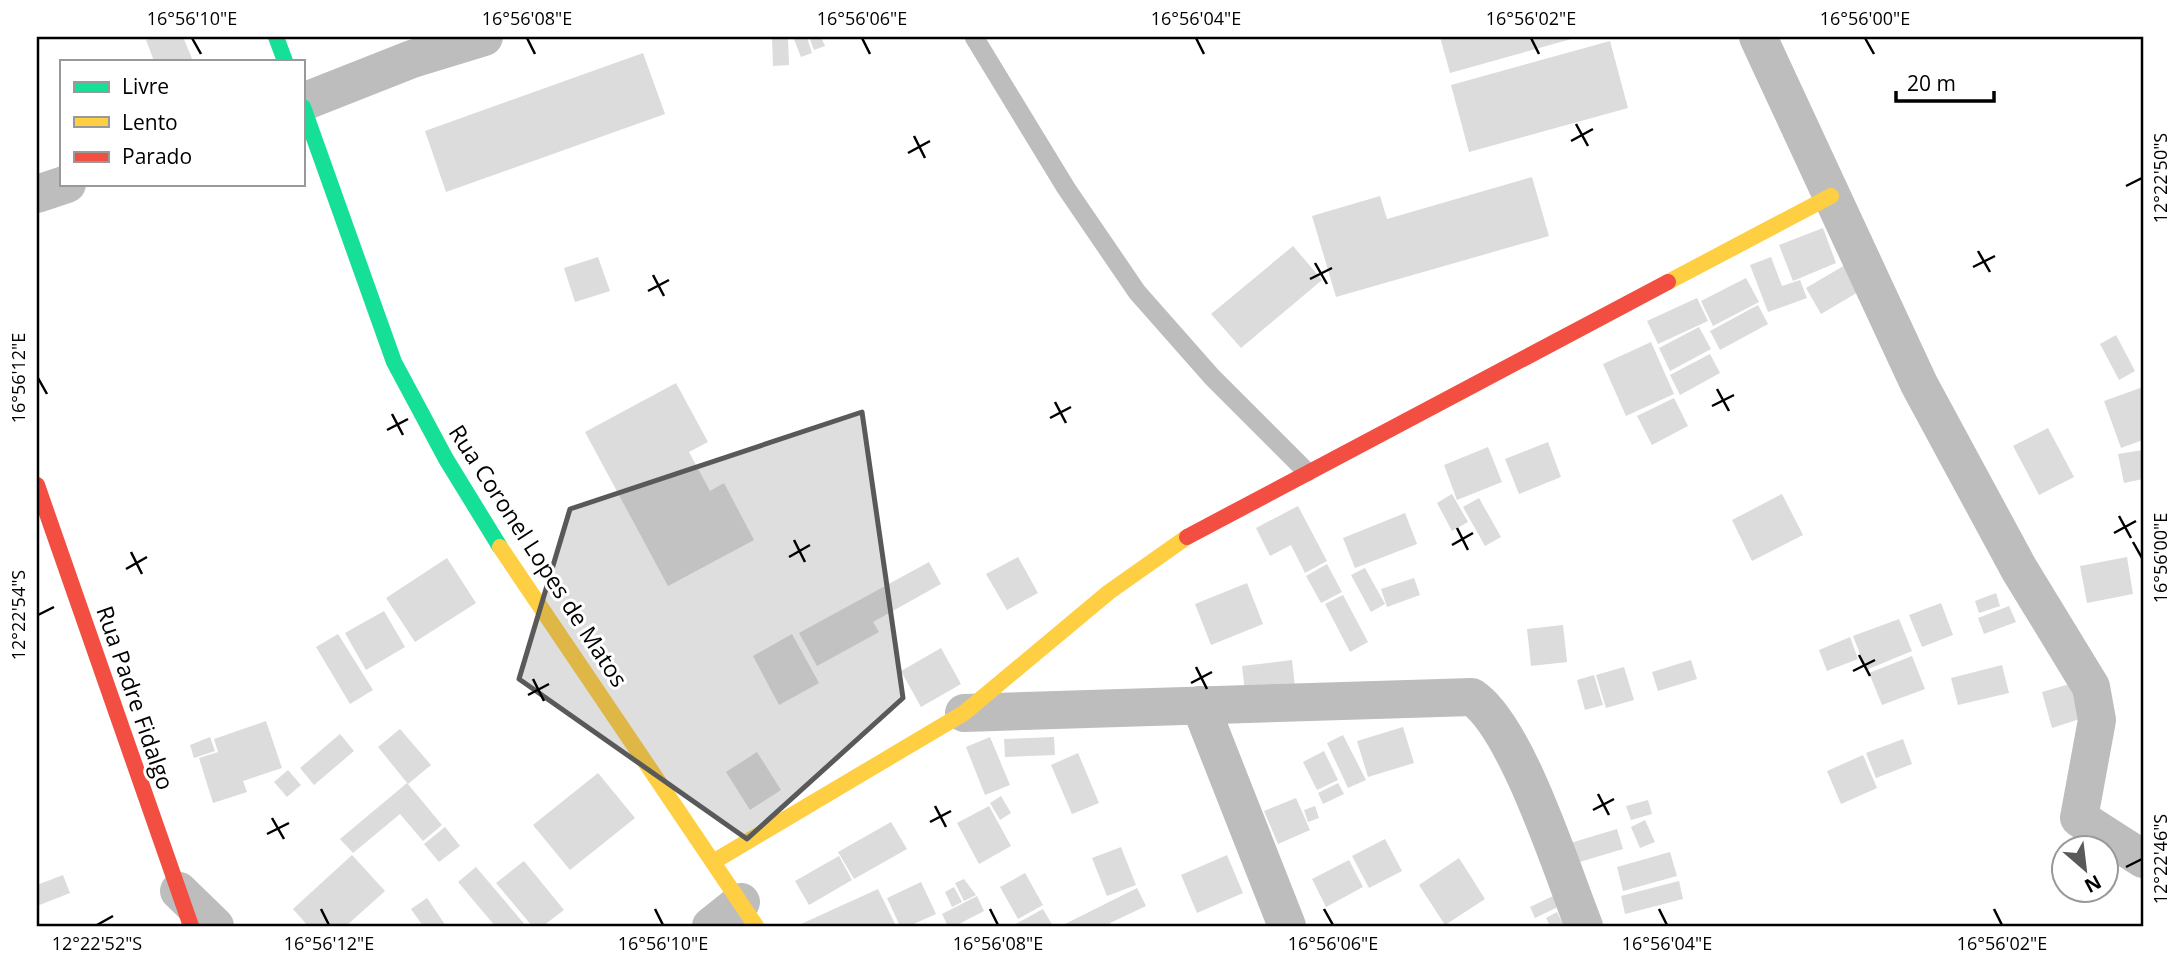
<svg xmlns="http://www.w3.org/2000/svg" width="2180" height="963" font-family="'Open Sans',sans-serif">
	<rect width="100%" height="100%" fill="#fff"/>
	<g fill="#dcdcdc">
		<path d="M155 37H183L193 61H154L146 40Z"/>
		<path d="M793 37H807L812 53 801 57Z"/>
		<path d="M809 37H821L825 46 814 50Z"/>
		<path d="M1440 37H1575V38L1450 73Z"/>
		<path d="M772 38H788L789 65 773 66Z"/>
		<path d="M1610 41 1628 108 1469 152 1451 85Z"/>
		<path d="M643 53 665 114 446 192 425 131Z"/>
		<path d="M1532 177 1549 236 1336 297 1312 216 1380 196 1387 219Z"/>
		<path d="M1823 228 1836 263 1793 281 1779 245Z"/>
		<path d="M1293 246 1322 280 1241 348 1211 314Z"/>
		<path d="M598 257 610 291 575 302 564 268Z"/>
		<path d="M1771 257 1782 286 1800 280 1807 298 1768 312 1750 265Z"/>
		<path d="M1845 265 1860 291 1821 314 1806 288Z"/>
		<path d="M1746 278 1759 302 1713 326 1701 301Z"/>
		<path d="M1697 298 1708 321 1658 344 1647 321Z"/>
		<path d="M1758 305 1768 324 1720 350 1710 331Z"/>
		<path d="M1699 327 1711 349 1670 371 1659 348Z"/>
		<path d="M2116 335 2135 371 2119 380 2100 344Z"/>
		<path d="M1651 342 1674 394 1626 416 1603 364Z"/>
		<path d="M1710 354 1720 373 1680 395 1670 375Z"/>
		<path d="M676 383 708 442 689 452 710 491 724 483 754 540 668 586 585 432Z"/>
		<path d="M2143 387V440L2121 448 2104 401Z"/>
		<path d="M1674 398 1688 426 1652 445 1637 416Z"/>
		<path d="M2048 428 2074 477 2039 495 2013 446Z"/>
		<path d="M1548 442 1561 477 1519 494 1505 459Z"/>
		<path d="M1488 447 1502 482 1457 500 1444 465Z"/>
		<path d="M2143 450V479L2124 483 2118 454Z"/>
		<path d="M1452 494 1468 522 1452 531 1437 503Z"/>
		<path d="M1782 494 1803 535 1752 561 1732 520Z"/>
		<path d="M1479 498 1501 537 1485 546 1463 507Z"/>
		<path d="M1298 506 1327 561 1305 573 1291 545 1270 556 1256 528Z"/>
		<path d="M1405 513 1417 544 1355 568 1343 538Z"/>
		<path d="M1018 557 1038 593 1007 610 986 574Z"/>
		<path d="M2127 557 2133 594 2087 603 2080 566Z"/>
		<path d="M447 558 476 603 415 642 386 598Z"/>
		<path d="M929 562 941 584 873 622 879 632 817 666 799 633Z"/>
		<path d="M1327 564 1342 592 1321 603 1306 576Z"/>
		<path d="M1365 568 1385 604 1371 612 1351 575Z"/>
		<path d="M1414 578 1420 595 1387 607 1381 589Z"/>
		<path d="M1247 583 1263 624 1211 645 1195 604Z"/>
		<path d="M1996 593 2000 606 1979 613 1975 601Z"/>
		<path d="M1343 595 1368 642 1350 652 1325 604Z"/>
		<path d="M1941 603 1953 635 1922 647 1909 615Z"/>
		<path d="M2009 606 2016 622 1984 634 1978 618Z"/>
		<path d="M384 611 405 647 366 670 345 633Z"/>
		<path d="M1899 619 1912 651 1866 670 1853 636Z"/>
		<path d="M1563 625 1567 662 1531 666 1527 629Z"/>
		<path d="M338 634 373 690 350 704 316 647Z"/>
		<path d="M792 634 819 683 779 705 753 656Z"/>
		<path d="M1850 637 1858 659 1827 671 1819 650Z"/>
		<path d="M941 648 961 684 921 707 901 671Z"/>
		<path d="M1912 656 1925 689 1882 705 1869 673Z"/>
		<path d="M1292 660 1295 687 1245 692 1242 666Z"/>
		<path d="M1691 660 1697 679 1658 691 1652 672Z"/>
		<path d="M2002 665 2009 693 1958 705 1951 678Z"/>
		<path d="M1624 667 1634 700 1606 708 1596 675Z"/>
		<path d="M1594 675 1603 705 1585 710 1577 680Z"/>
		<path d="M2073 683 2083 718 2052 728 2042 692Z"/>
		<path d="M266 721 282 768 243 781 247 792 213 803 199 758 218 752 214 739Z"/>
		<path d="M1403 727 1414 763 1368 777 1357 741Z"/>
		<path d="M400 729 431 765 408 784 378 747Z"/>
		<path d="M340 734 354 751 314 785 300 768Z"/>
		<path d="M1343 735 1366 780 1348 788 1327 743Z"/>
		<path d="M210 737 215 751 194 758 190 745Z"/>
		<path d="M990 737 1010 785 985 795 966 747Z"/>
		<path d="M1054 737 1055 755 1005 757 1004 739Z"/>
		<path d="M1903 739 1912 764 1876 778 1866 753Z"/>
		<path d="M1324 751 1338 780 1317 790 1303 762Z"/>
		<path d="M757 752 781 790 750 810 726 772Z"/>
		<path d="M1078 753 1099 803 1072 814 1051 765Z"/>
		<path d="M1863 755 1877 788 1841 804 1827 771Z"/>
		<path d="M288 770 301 785 287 797 274 782Z"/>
		<path d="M598 773 635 818 570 870 533 825Z"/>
		<path d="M407 783 442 825 423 841 400 814 353 853 340 839Z"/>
		<path d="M1338 783 1344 794 1323 804 1318 793Z"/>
		<path d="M1001 796 1011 813 1000 820 990 803Z"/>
		<path d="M1296 798 1310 830 1278 844 1264 811Z"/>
		<path d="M1648 800 1652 814 1631 820 1626 806Z"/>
		<path d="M989 806 1011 846 979 864 957 823Z"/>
		<path d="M1315 806 1319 818 1308 822 1304 810Z"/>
		<path d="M1645 820 1655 842 1640 848 1631 827Z"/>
		<path d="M891 822 907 849 854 879 838 852Z"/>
		<path d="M445 827 460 846 439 862 424 844Z"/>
		<path d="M1617 829 1623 849 1573 864 1567 844Z"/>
		<path d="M1385 839 1402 871 1369 888 1352 856Z"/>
		<path d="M1121 847 1136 885 1107 896 1092 858Z"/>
		<path d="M1670 852 1677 876 1623 891 1617 867Z"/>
		<path d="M352 855 385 891 346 926H308L293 909Z"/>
		<path d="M1227 855 1243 893 1197 913 1181 875Z"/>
		<path d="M839 856 852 880 809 905 795 881Z"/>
		<path d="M1459 858 1485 899 1445 925 1419 885Z"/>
		<path d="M1349 860 1363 887 1326 907 1312 879Z"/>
		<path d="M524 861 564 910 543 926H532L496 883Z"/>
		<path d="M476 867 526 926H495L458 882Z"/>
		<path d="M1025 873 1043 905 1018 919 1000 887Z"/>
		<path d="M63 875 70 893 37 906V885Z"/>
		<path d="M964 879 976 895 964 901 955 883Z"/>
		<path d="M1679 881 1683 899 1625 914 1621 896Z"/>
		<path d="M921 882 936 914 909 926H900L887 898Z"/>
		<path d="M954 887 962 902 952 907 945 892Z"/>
		<path d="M1137 888 1146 906 1110 923 1112 926H1061Z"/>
		<path d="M878 889 896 926H802L801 924Z"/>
		<path d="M977 896 984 911 955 926H948L942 914Z"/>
		<path d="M1553 896 1558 907 1535 918 1530 907Z"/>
		<path d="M427 898 446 926H423L411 909Z"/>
		<path d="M1043 909 1053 926H1012Z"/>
		<path d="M1557 912 1564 926H1550L1546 918Z"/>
	</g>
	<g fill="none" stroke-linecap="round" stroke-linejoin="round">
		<path stroke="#bdbdbd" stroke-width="19" d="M974 37 1066 188 1137 292 1212 377 1307 472"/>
		<g stroke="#bdbdbd" stroke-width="38">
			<path d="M1758 37 1919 384 2019 569 2091 687 2097 720 2079 818 2143 859"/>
			<path d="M303 102 412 59 484 37"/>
			<path d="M37 194 67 184"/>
			<path d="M1200 705 1287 926"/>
			<path d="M964 713 1472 697C1517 727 1562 871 1584 926"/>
			<path d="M179 891 215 926"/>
			<path d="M711 926 741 902"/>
		</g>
		<g stroke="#16e098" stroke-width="16">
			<path d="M276 37 285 61"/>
			<path d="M303 107 394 362 446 459 500 547"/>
		</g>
		<g stroke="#ffcf43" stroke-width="16">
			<path d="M1668 282 1831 196"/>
			<path d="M500 547 756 926"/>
			<path d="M713 862 964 713 1109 592 1187 537"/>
		</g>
		<g stroke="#f24e42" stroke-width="16">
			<path d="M37 485 191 926"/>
			<path d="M1187 537 1668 282"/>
		</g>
	</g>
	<path fill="#595959" fill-opacity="0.2" stroke="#595959" stroke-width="5" stroke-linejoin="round" d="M862 412 903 698 747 839 519 679 570 509Z"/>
	<path fill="none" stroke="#000" stroke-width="2.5" d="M192 38 201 54M527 38 535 54M862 38 870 54M1196 38 1204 54M1531 38 1539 54M1865 38 1874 54M1576 124 1588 146M914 136 925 158M1571 141 1593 129M908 153 930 141M2126 186 2142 178M1978 251 1990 272M1315 263 1327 284M1973 267 1995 256M653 275 664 296M1310 279 1332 268M648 291 669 280M38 378 47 394M1717 389 1729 411M1055 402 1066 423M1712 406 1734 395M392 414 403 435M1050 418 1071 407M387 430 408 419M2119 516 2131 538M1457 528 1468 550M2114 533 2136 521M794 540 805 562M2133 542 2142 558M1452 545 1473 533M131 552 142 574M789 557 810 545M126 569 147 557M38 615 54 607M1859 655 1870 676M1196 667 1207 689M1853 671 1875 660M533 679 544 701M1191 683 1212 672M528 695 549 684M1598 794 1609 815M935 806 946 827M1593 810 1614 799M272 818 284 839M930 822 951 811M267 834 289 823M2126 867 2142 859M321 909 329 925M655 909 663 925M990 909 998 925M1324 909 1333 925M1659 909 1667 925M1994 909 2002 925M97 925 113 916"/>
	<g text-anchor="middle" stroke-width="6" stroke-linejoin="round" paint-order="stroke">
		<g font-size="23" fill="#000" stroke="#fff">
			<text transform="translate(538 556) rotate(57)" y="8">Rua Coronel Lopes de Matos</text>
			<text transform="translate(135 698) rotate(71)" y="8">Rua Padre Fidalgo</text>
		</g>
	</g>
	<rect width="2180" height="963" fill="none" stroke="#ffffff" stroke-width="77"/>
	<rect x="60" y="60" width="245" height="126" fill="#ffffff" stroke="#999999" stroke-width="2"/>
	<rect x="74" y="82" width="35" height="10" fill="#16e098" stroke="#999999" stroke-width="2"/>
	<text x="122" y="94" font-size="21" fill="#000000">Livre</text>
	<rect x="74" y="117" width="35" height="10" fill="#ffcf43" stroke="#999999" stroke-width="2"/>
	<text x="122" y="130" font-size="21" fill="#000000">Lento</text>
	<rect x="74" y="152" width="35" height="10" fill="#f24e42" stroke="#999999" stroke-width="2"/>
	<text x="122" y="164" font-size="21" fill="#000000">Parado</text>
	<g transform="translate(2085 869) rotate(152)"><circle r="33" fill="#ffffff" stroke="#999999" stroke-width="2"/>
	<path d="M0-5L12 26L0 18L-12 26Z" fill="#595959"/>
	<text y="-10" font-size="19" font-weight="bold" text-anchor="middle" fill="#000000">N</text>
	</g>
	<path d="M1896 91v10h98v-10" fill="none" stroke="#000000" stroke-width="3.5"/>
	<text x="1907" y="91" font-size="21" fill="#000000" stroke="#ffffff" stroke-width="5" paint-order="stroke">20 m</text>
	<rect x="38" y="38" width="2104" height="887" fill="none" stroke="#000" stroke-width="2.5"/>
	<g font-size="18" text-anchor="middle" fill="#000">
		<text x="192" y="25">16°56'10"E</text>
		<text x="527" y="25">16°56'08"E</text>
		<text x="862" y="25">16°56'06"E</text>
		<text x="1196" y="25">16°56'04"E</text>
		<text x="1531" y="25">16°56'02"E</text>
		<text x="1865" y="25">16°56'00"E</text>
		<text transform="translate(2161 178) rotate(-90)" y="6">12°22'50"S</text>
		<text transform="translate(19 378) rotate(-90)" y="6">16°56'12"E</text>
		<text transform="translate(2161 558) rotate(-90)" y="6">16°56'00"E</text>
		<text transform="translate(19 615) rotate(-90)" y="6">12°22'54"S</text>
		<text transform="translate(2161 859) rotate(-90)" y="6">12°22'46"S</text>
		<text x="97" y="950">12°22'52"S</text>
		<text x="329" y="950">16°56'12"E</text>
		<text x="663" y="950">16°56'10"E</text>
		<text x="998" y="950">16°56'08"E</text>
		<text x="1333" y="950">16°56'06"E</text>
		<text x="1667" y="950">16°56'04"E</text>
		<text x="2002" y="950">16°56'02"E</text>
	</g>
</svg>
